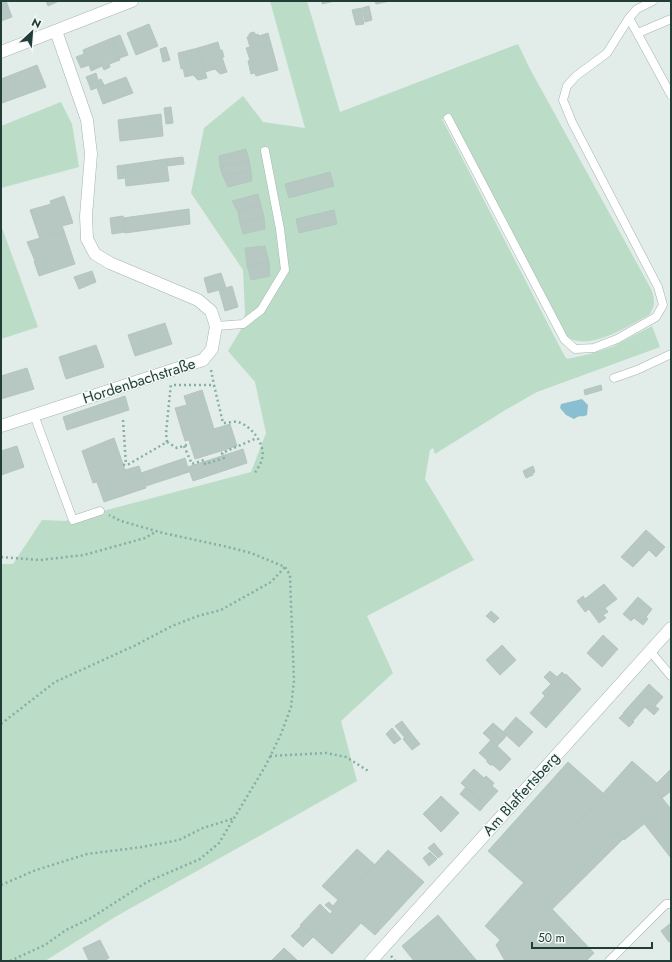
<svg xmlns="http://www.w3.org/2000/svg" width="672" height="962" font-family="Jost,sans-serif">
	<rect width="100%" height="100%" fill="#e2ece8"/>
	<g fill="#bbddc7">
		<path d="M270 1H307L340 112 518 44 530 69 650 287C655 297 656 306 649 315 628 326 586 354 565 335L451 115 442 119 564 355 567 359 590 354 612 347 652 326 660 347 537 392 507 409 435 454 433 448 430 450 425 479 474 560 367 616 393 673 341 721 357 781 115 917 45 961H1V564H13L42 520 65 521 251 472 266 433 255 382 228 351 243 326 245 313 243 270 191 193 204 128 243 96 263 122 305 128Z"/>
		<path d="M61 102 72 124 79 167 1 188V126Z"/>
		<path d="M1 225 38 327 1 339Z"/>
	</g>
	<path fill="#8abfd1" d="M582 399 588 405 587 415C581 418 581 414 574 419L566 415 560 408 561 404Z"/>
	<g fill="#b7c7c2" stroke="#b4c6c0">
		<path d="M1 1H6L12 17 1 21Z"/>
		<path d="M46 1H59L48 6Z"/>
		<path d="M322 1H335L322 4Z"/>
		<path d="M375 1H390L376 4Z"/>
		<path d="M369 6 372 20 365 22 362 8Z"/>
		<path d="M361 8 364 24 356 25 352 10Z"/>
		<path d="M149 24 158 46 136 55 127 33Z"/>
		<path d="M254 32 256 35 258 34 259 36 268 33 278 70 256 76 255 73 251 74 248 61 250 60 246 48 250 47 247 37H248L250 33Z"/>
		<path d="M120 35 128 55 120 58 112 38Z"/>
		<path d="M112 38 120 60 109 64 110 67 104 70 102 66 91 71 89 65 81 68 76 57 84 54 83 50Z"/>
		<path d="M218 42 220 50H222L224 57H222L227 72 220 74 215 69 205 72 198 48Z"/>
		<path d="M166 47 170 60 163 62 160 49Z"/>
		<path d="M198 48 207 78 198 80 193 75 185 77 183 68 181 69 178 53Z"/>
		<path d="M37 65 46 87 2 103 1 100V79Z"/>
		<path d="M96 73 98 80 89 84 86 77Z"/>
		<path d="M126 77 133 93 103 104 97 88Z"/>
		<path d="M101 79 104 85 91 90 89 84Z"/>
		<path d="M171 107 173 123 166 124 164 108Z"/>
		<path d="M161 114 163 136 120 141 118 120Z"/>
		<path d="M246 149 249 160 220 167 219 156Z"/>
		<path d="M183 157 184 164 167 166 166 159Z"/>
		<path d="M166 159 169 181 126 186 124 165Z"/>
		<path d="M249 160 251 171 223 176 220 167Z"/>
		<path d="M124 165 125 178 118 179 117 166Z"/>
		<path d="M251 171 252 181 228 187 223 176Z"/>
		<path d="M330 172 334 186 289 198 285 184Z"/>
		<path d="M258 194 261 205 238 212 232 201Z"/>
		<path d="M64 196 73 223 62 226 64 231 40 239 30 210 51 204 50 201Z"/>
		<path d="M261 205 264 217 240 223 238 212Z"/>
		<path d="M189 209 190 224 125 233 123 218Z"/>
		<path d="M334 210 337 224 299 233 296 219Z"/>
		<path d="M123 216 125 232 112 234 110 218Z"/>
		<path d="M264 217 265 229 243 234 240 223Z"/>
		<path d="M64 231 75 264 39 276 34 261H35L27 242Z"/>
		<path d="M265 246 269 262 247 265 245 248Z"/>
		<path d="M269 262 270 276 251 280 247 265Z"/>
		<path d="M92 271 96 282 79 289 74 277Z"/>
		<path d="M221 273 226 288 208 293 204 278Z"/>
		<path d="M232 286 238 307 225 311 219 290Z"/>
		<path d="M165 323 172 344 135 356 128 335Z"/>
		<path d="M96 345 104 367 66 379 59 357Z"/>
		<path d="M27 368 34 389 1 399V376Z"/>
		<path d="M601 385 602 390 585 395 584 390Z"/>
		<path d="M202 390 214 429 230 424 237 446 195 459 189 440 185 441 175 408 187 405 184 396Z"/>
		<path d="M125 396 129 410 67 430 63 417Z"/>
		<path d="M114 438 125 470 139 466 146 488 104 502 97 482 93 483 82 451Z"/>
		<path d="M17 446 24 467 1 475V451Z"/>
		<path d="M243 449 247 463 193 481 188 467Z"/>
		<path d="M185 458 189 472 146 486 141 473Z"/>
		<path d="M533 466 535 472 533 473V475L526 478 523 471Z"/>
		<path d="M646 530 665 547 656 557 649 550 633 567 621 557Z"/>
		<path d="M604 584 617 599 605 608 608 612 603 615 606 618 599 623 589 609 585 612 577 601 583 596 585 599Z"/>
		<path d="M638 597 652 609 646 617 648 619 643 625 634 618 631 621 623 614Z"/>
		<path d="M491 611 499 618 494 623 486 616Z"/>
		<path d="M603 635 618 649 602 667 587 653Z"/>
		<path d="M502 645 516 660 500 675 486 660Z"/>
		<path d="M550 671 557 677 562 672 565 675 566 674 581 689 554 719 538 704 545 696 542 693 551 684 544 677Z"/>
		<path d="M649 684 663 697 655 706 659 709 654 715 645 707 633 721 623 713Z"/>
		<path d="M538 704 554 719 546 728 530 713Z"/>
		<path d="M624 713 634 722 629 727 619 718Z"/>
		<path d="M516 717 533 732 519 747 503 732Z"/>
		<path d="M402 721 411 733 405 738 395 726Z"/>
		<path d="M493 723 507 735 502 741 488 728Z"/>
		<path d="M392 728 401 739 394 744 386 734Z"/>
		<path d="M488 728 502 741 497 746 483 733Z"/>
		<path d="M411 733 420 744 412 750 403 739Z"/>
		<path d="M491 740 511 759 500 771 493 765H490L487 762V760L479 753Z"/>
		<path d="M632 761 657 783 612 828 623 839 511 950 485 926Z"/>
		<path d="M568 762 604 794 524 883 488 851Z"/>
		<path d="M474 769 484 778 486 776 494 783 492 786 498 791 485 805 461 783Z"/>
		<path d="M671 769V791L662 798 653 787Z"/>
		<path d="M466 787 485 805 480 811 460 794Z"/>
		<path d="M653 787 671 809V858L632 808Z"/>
		<path d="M441 796 459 813 441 832 423 814Z"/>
		<path d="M632 808 644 824 624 840 612 828Z"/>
		<path d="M434 843 443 854 438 858 428 848Z"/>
		<path d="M357 849 375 865 332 911 325 905 329 902 333 906 338 900 322 886Z"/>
		<path d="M388 850 424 882 375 935 361 923 332 954 300 925 320 904 330 914Z"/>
		<path d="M430 852 437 859 429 866 423 858Z"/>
		<path d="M552 909 594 953 586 961H522L511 950Z"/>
		<path d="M438 915 477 961H414L402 946Z"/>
		<path d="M671 923V933L666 927Z"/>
		<path d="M301 926 313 937 303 947 291 936Z"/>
		<path d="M666 927 671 933V941L669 942 661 931Z"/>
		<path d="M100 940 109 958 103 961H89L83 948Z"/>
		<path d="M500 940 520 959 518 961H505L496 945Z"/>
		<path d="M284 948 298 961H271Z"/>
	</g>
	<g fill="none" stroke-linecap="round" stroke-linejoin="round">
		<defs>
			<g id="service">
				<path d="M629 18 671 95"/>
				<path d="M638 33 671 19"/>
				<path d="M448 118 564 339 575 349 594 348 617 339 656 317 663 305 658 287 572 122 563 100 567 86 576 76 607 53 629 18 637 9 653 1"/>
				<path d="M216 326 243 324 261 310 285 270 280 229 265 151"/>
				<path d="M614 378 637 370 671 354"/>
				<path d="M34 415 73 520 100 511"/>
				<path d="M650 651 671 676"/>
				<path d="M609 961 666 904H671"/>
			</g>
			<g id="minor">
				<path d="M1 52 132 1"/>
				<path d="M1 426 203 360 212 349 216 326 211 311 198 300 110 263 95 254 87 239 86 216 91 154 87 120 56 31"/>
				<path d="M371 961 671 628"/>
			</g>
		</defs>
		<use href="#service" stroke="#a5b4b0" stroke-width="9"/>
		<use href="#minor" stroke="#a5b4b0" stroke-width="13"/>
		<g stroke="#83afa5" stroke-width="2.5" stroke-dasharray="2 3" stroke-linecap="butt">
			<path d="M211 370 214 385"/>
			<path d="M174 385H214L223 423C228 423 234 421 238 422 252 426 266 445 262 459 261 464 257 469 255 473"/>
			<path d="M123 420 126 465"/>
			<path d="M167 442 177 448 190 444"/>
			<path d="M184 446 192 464 204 460 205 464 224 458 222 453 257 438"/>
			<path d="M123 465 129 464 167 442 166 433 171 383"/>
			<path d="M1 557 40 560 84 555 145 538 157 531"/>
			<path d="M1 724 55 682 136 645 172 626 198 616 221 610 271 582 285 567"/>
			<path d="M270 756 326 753 346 757 370 772"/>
			<path d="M1 885 36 870 87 854 142 847 179 840 203 828 235 818"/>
			<path d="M391 956 395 961"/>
			<path d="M10 961 45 945 66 930 91 918 147 882 200 859 219 843 266 765 281 734 291 707 294 681 291 604 290 575 285 567 251 553 228 547 163 533 121 521 109 515"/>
		</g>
		<use href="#service" stroke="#fff" stroke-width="8"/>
		<use href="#minor" stroke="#fff" stroke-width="12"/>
	</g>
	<g text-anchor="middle" stroke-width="3" stroke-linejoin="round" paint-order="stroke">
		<g font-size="15" fill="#223d38" stroke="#f2f9f6">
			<text transform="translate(139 381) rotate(-18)" y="5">Hordenbachstraße</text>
			<text transform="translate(521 794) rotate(-48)" y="5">Am Blaffertsberg</text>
		</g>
	</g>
	<rect width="672" height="962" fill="none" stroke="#223d38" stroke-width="4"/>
	<g transform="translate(32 32) rotate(26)" stroke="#f2f9f6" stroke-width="3" paint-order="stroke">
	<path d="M0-3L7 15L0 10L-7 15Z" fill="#223d38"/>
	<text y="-6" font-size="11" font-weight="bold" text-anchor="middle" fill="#223d38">N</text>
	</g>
	<path d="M532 942v6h120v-6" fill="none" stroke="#223d38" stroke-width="2"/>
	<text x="538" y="942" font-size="12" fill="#223d38" stroke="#f2f9f6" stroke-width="3" paint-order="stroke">50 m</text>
</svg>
